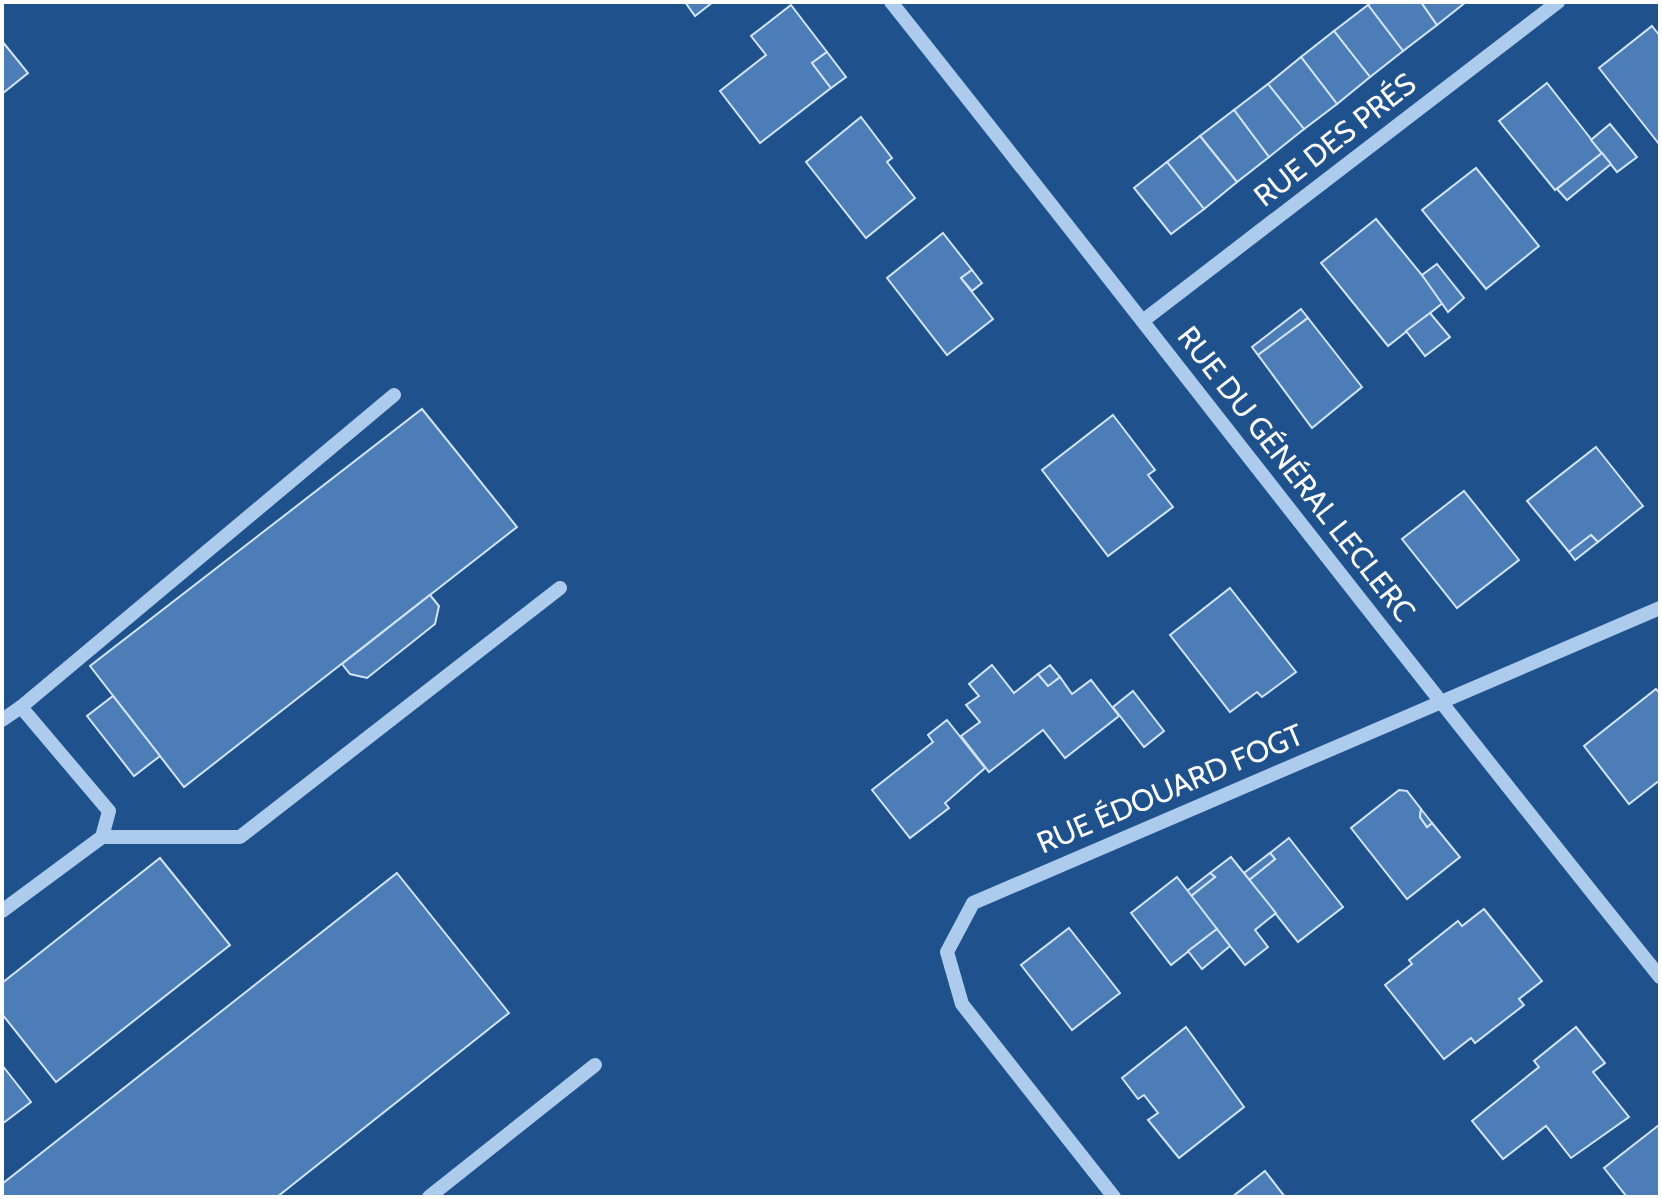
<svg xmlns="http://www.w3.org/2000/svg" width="1662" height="1199" font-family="Cabin,sans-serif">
	<rect width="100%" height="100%" fill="#1f518d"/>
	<g fill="#4c7db6" stroke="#d2e4f9" stroke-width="2">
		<path d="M685 2H713L695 16Z"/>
		<path d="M1372 2H1421L1437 25 1403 51 1368 5Z"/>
		<path d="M1421 2H1466L1437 25Z"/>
		<path d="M791 5 827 52 812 63 831 88 760 143 720 91 766 55 751 36Z"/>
		<path d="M1368 5 1403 51 1370 77 1334 31Z"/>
		<path d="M1652 26 1660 36 1659 144 1599 68Z"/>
		<path d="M1334 31 1370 77 1337 104 1301 57Z"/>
		<path d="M2 41 28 73 2 94Z"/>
		<path d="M827 52 846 77 831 88 812 63Z"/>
		<path d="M1301 57 1337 104 1304 129 1268 84Z"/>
		<path d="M1547 83 1602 153 1555 190 1499 121Z"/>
		<path d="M1268 84 1304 129 1269 157 1234 110Z"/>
		<path d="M1234 110 1269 157 1237 182 1200 136Z"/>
		<path d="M861 117 892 158 887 162 915 198 866 238 806 162Z"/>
		<path d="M1610 124 1637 157 1617 172 1591 140Z"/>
		<path d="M1200 136 1237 182 1204 209 1167 162Z"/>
		<path d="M1602 153 1611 164 1567 200 1557 189Z"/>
		<path d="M1167 162 1204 209 1171 234 1134 188Z"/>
		<path d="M1476 168 1539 246 1486 289 1422 210Z"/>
		<path d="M1376 219 1444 302 1388 346 1321 263Z"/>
		<path d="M943 233 972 270 961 278 993 319 947 355 887 278Z"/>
		<path d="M1437 264 1464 298 1448 312 1422 275Z"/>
		<path d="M972 270 982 283 972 291 961 278Z"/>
		<path d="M1301 309 1308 318 1258 355 1252 347Z"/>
		<path d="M1430 313 1450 337 1425 356 1406 331Z"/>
		<path d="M1308 318 1362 387 1312 428 1258 355Z"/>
		<path d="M422 409 517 527 184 787 90 666Z"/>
		<path d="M1113 415 1155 470 1148 475 1173 507 1108 556 1042 470Z"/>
		<path d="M1596 447 1643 506 1598 542 1591 535 1569 552 1527 501Z"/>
		<path d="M1464 491 1519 560 1457 608 1402 539Z"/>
		<path d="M1591 535 1598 542 1575 560 1569 552Z"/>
		<path d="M1230 588 1296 672 1262 697 1257 692 1230 712 1170 635Z"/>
		<path d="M430 595 439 606 435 624 367 678 350 674 342 664Z"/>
		<path d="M992 665 1014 693 1038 674 1048 686 1060 677 1072 694 1091 680 1119 716 1065 758 1043 730 989 772 961 736 980 722 966 705 979 696 969 684Z"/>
		<path d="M1050 665 1060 677 1048 686 1038 674Z"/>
		<path d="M1656 689 1660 694V780L1629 804 1584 746Z"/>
		<path d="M1133 691 1164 731 1144 747 1113 707Z"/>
		<path d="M113 696 160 756 134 776 87 716Z"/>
		<path d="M947 720 985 768 945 803 949 808 910 838 872 790 933 742 928 735Z"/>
		<path d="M1399 790 1407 791 1421 809 1420 817 1427 827 1432 823 1460 857 1407 899 1351 828Z"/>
		<path d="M1421 809 1432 823 1427 827 1420 817Z"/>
		<path d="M1289 838 1343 907 1298 942 1249 880 1275 859 1270 853Z"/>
		<path d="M1270 853 1275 859 1249 880 1244 873Z"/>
		<path d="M1231 857 1276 913 1255 930 1268 947 1245 965 1191 896 1215 877 1210 873Z"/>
		<path d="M160 858 230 945 56 1082 2 1014V983Z"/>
		<path d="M397 873 509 1013 277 1197H2V1184Z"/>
		<path d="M1210 873 1215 877 1191 896 1187 891Z"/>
		<path d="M1177 877 1217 929 1171 965 1131 913Z"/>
		<path d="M1484 909 1542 981 1519 999 1524 1005 1475 1043 1471 1038 1444 1059 1385 985 1412 964 1409 960 1458 921 1462 926Z"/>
		<path d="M1069 928 1120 993 1072 1030 1021 965Z"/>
		<path d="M1217 929 1230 946 1202 969 1188 951Z"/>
		<path d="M1186 1027 1244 1107 1179 1158 1148 1120 1158 1113 1144 1095 1138 1099 1122 1078Z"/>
		<path d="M1576 1027 1605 1063 1593 1072 1629 1117 1571 1158 1546 1126 1503 1159 1472 1121 1539 1067 1534 1061Z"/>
		<path d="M2 1065 31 1102 2 1124Z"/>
		<path d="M1659 1125 1660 1197H1627L1604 1168Z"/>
		<path d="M1265 1171 1285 1197H1232Z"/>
	</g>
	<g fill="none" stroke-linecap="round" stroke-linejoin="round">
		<g stroke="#adcbec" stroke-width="14">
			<path d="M891 2C1149 326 1400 655 1660 977"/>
			<path d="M1144 320 1558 2"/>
			<path d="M2 720 21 707"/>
			<path d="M102 837H240L560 588"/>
			<path d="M2 911 102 837 109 811 21 707 394 395"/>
			<path d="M429 1197 595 1065"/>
			<path d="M1114 1197 962 1004 947 952 973 903 1660 608"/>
		</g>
	</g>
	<g text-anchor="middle" stroke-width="7" stroke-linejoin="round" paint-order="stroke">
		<g font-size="30" fill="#fff" stroke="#1f518d">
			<text transform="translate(1335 140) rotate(-38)" y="10">RUE DES PRÉS</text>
			<text transform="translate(1296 474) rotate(52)" y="10">RUE DU GÉNÉRAL LECLERC</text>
			<text transform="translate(1170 789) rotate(-23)" y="10">RUE ÉDOUARD FOGT</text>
		</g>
	</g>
	<rect width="1662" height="1199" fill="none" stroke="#ffffff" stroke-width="8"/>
</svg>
